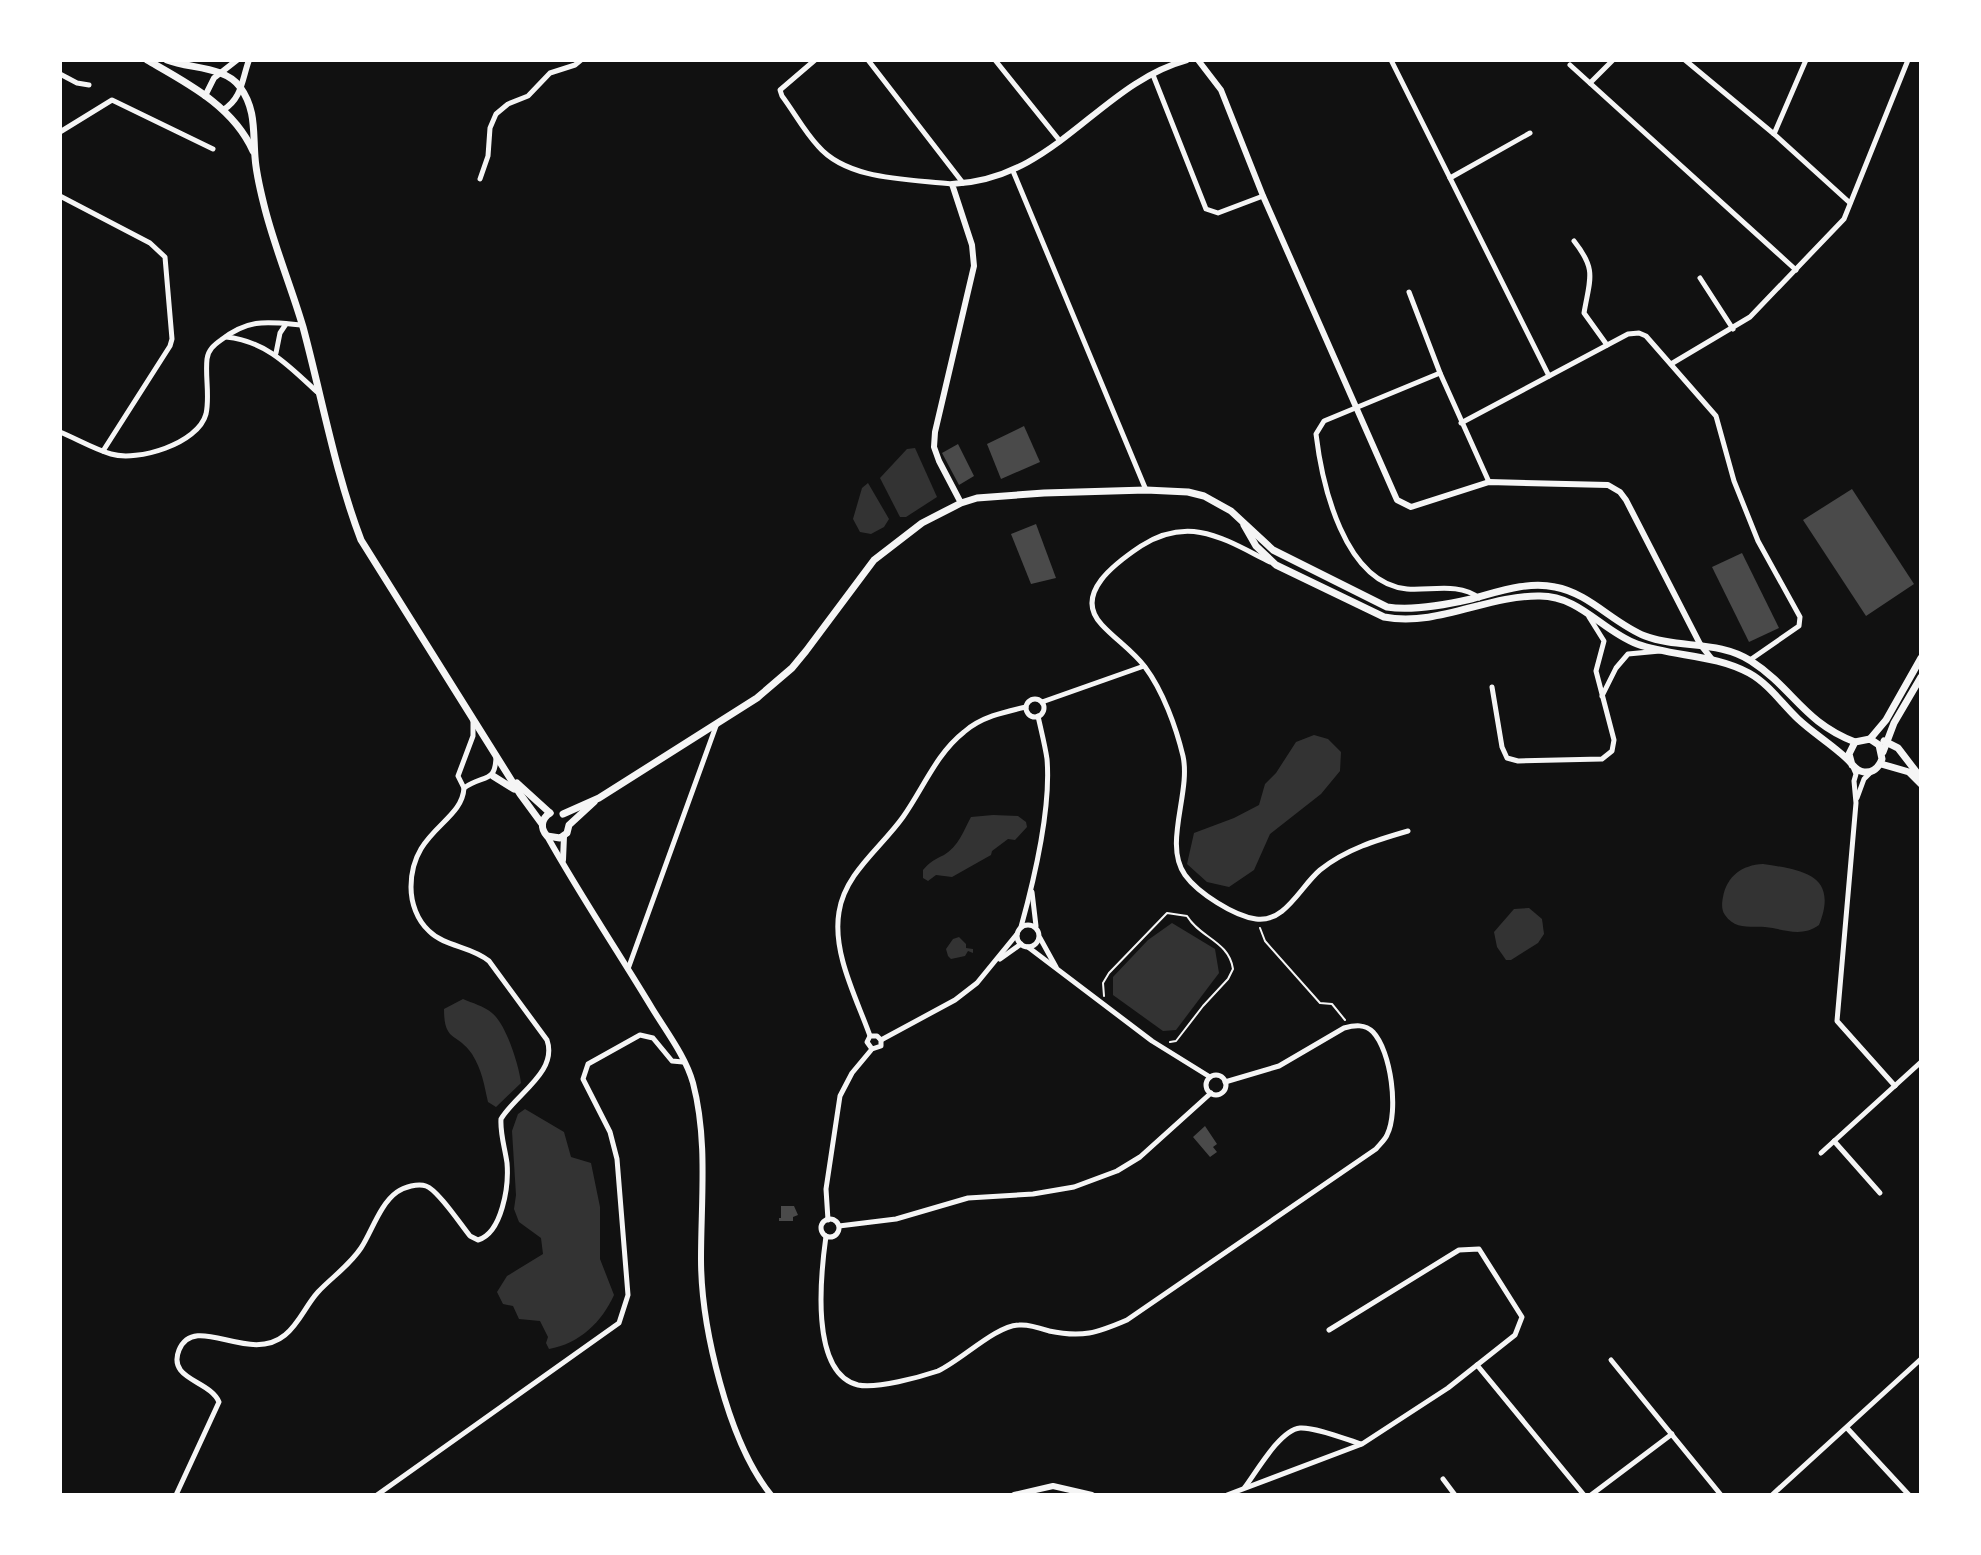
<svg xmlns="http://www.w3.org/2000/svg" width="1981" height="1555" font-family="'Fira Sans Condensed',sans-serif">
	<rect width="100%" height="100%" fill="#111"/>
	<g fill="#333">
		<path d="M915 448 937 497 906 517H900L880 478 907 449Z"/>
		<path d="M868 483 889 519 884 527 871 534 860 532 853 519 862 488Z"/>
		<path d="M1314 735 1328 739 1341 752 1340 771 1321 794 1270 834 1254 870 1229 887 1207 882 1187 864 1194 833 1234 818 1259 805 1265 784 1276 773 1296 742Z"/>
		<path d="M993 815 1018 816 1026 822 1027 827 1015 840 1008 839 992 851 991 855 952 877 936 875 928 881 923 878V870C930 862 935 859 944 855 958 847 964 830 971 817Z"/>
		<path d="M1763 864C1803 870 1839 875 1819 925 1801 938 1784 929 1765 927 1751 926 1735 930 1725 915 1721 910 1722 902 1723 897 1727 876 1742 865 1763 864Z"/>
		<path d="M1529 908 1542 919 1544 934 1538 943 1511 960H1506L1497 947 1494 932 1514 909Z"/>
		<path d="M1172 923 1215 949 1219 973 1176 1030 1163 1031 1113 995V977L1148 940Z"/>
		<path d="M959 937 966 944V948L973 949V953L968 951 965 956 951 959 948 956 946 949 953 939Z"/>
		<path d="M463 999C472 1003 484 1006 492 1013 506 1024 519 1065 521 1083L496 1107 488 1102C484 1084 482 1070 472 1054 457 1032 444 1043 444 1009Z"/>
		<path d="M525 1109 564 1132 571 1157 591 1163 600 1207V1259L614 1295C602 1322 579 1344 549 1349L546 1343 548 1337 540 1321 519 1319 513 1306 503 1304 497 1292 507 1276 543 1254 541 1238 519 1222 514 1209 516 1195 512 1131 518 1114Z"/>
	</g>
	<g fill="#4a4a4a">
		<path d="M1024 426 1040 462 1001 479 987 444Z"/>
		<path d="M958 444 974 476 959 485 942 453Z"/>
		<path d="M1852 489 1914 584 1866 616 1803 520Z"/>
		<path d="M1036 524 1056 578 1031 584 1011 534Z"/>
		<path d="M1742 553 1779 628 1749 642 1712 567Z"/>
		<path d="M1205 1126 1217 1144 1213 1147 1217 1152 1210 1157 1193 1137Z"/>
		<path d="M781 1206H794L798 1215 793 1217V1221H779V1218H781Z"/>
	</g>
	<g fill="none" stroke-linecap="round" stroke-linejoin="round">
		<g stroke="#f5f5f5" stroke-width="2">
			<path d="M1260 928 1265 941 1320 1003 1332 1004 1345 1020"/>
			<path d="M1104 996 1103 983 1109 973 1167 913 1187 916C1200 938 1229 941 1233 969L1228 979 1203 1006 1176 1041 1170 1042"/>
		</g>
		<g stroke="#f5f5f5" stroke-width="5">
			<path d="M815 60 780 90 782 96C794 112 804 131 818 146 848 181 911 179 952 184"/>
			<path d="M868 60 963 183"/>
			<path d="M995 60 1060 141"/>
			<path d="M1391 60 1549 376"/>
			<path d="M1685 60 1774 134 1850 203"/>
			<path d="M1570 65 1796 270"/>
			<path d="M60 74 77 83 89 85"/>
			<path d="M1153 75 1206 209 1218 213 1263 196"/>
			<path d="M1590 83 1613 60"/>
			<path d="M60 132 112 100 213 149"/>
			<path d="M1774 134 1806 60"/>
			<path d="M1013 171 1146 490"/>
			<path d="M1450 178 1530 133"/>
			<path d="M480 179 488 156 490 128 496 114 508 104 528 96 550 73 575 65 581 60"/>
			<path d="M60 196 150 243 165 257 172 339 170 346 103 451"/>
			<path d="M1574 241C1597 270 1590 278 1584 313L1607 345"/>
			<path d="M1700 278 1733 329"/>
			<path d="M1409 292 1440 373 1489 482"/>
			<path d="M226 337C266 341 289 366 317 392"/>
			<path d="M276 353 280 333 286 324"/>
			<path d="M1671 364 1750 317 1844 219 1908 60"/>
			<path d="M1440 373 1324 421 1316 434C1322 484 1344 583 1407 589 1430 591 1459 582 1479 598"/>
			<path d="M1461 423 1628 334 1639 333 1646 336 1716 416 1734 481 1758 541 1800 617 1799 626 1750 660"/>
			<path d="M60 432C77 439 94 449 111 454 137 462 198 444 206 414 210 396 205 377 207 359 208 350 214 345 221 340 250 318 267 322 302 325"/>
			<path d="M1270 562C1224 539 1190 515 1141 546 1117 562 1072 594 1102 625 1116 640 1133 651 1145 667 1163 691 1176 727 1183 756 1191 793 1163 844 1185 875 1198 893 1234 916 1256 919 1285 923 1300 887 1320 870 1346 849 1377 840 1408 831"/>
			<path d="M1492 687 1502 747 1507 758 1518 761 1602 759 1612 751 1614 740 1596 671 1604 641 1589 617"/>
			<path d="M1602 696 1616 668 1628 654 1660 651"/>
			<circle cx="1035" cy="708" r="9"/>
			<path d="M1042 702 1144 666"/>
			<path d="M473 719V736L458 776 464 788C484 774 496 784 496 755"/>
			<path d="M1853 767 1856 774 1854 781 1856 803 1837 1021 1895 1086"/>
			<path d="M1857 798 1864 779 1871 772"/>
			<path d="M1032 892 1036 926"/>
			<circle cx="1028" cy="936" r="11"/>
			<path d="M1021 927C1034 880 1051 807 1047 759 1045 745 1041 730 1038 716"/>
			<path d="M1040 938 1056 967"/>
			<path d="M1028 947 1152 1041 1210 1077"/>
			<path d="M1000 959 1021 944"/>
			<path d="M628 969 716 726"/>
			<path d="M870 1036C857 999 832 953 839 912 845 873 881 848 903 817 923 789 936 754 964 732 981 717 1004 712 1026 707"/>
			<path d="M881 1040 955 1000 977 983 1017 934"/>
			<circle cx="1216" cy="1085" r="10"/>
			<path d="M1834 1141 1880 1193"/>
			<path d="M1821 1153 1921 1062"/>
			<circle cx="830" cy="1228" r="9"/>
			<path d="M828 1220 826 1189 840 1096 852 1073 872 1049 881 1046V1040L877 1036H870L867 1042 872 1049"/>
			<path d="M839 1226 896 1219 968 1198 1033 1194 1074 1187 1117 1171 1140 1157 1211 1093"/>
			<path d="M826 1236C821 1272 809 1373 858 1385 877 1389 920 1377 938 1371 962 1360 995 1326 1019 1325 1029 1324 1040 1328 1049 1331 1082 1338 1097 1333 1127 1320L1376 1149C1379 1145 1385 1140 1387 1135 1399 1111 1391 1051 1373 1032 1365 1024 1355 1025 1344 1028L1279 1066 1225 1082"/>
			<path d="M1611 1360 1721 1495"/>
			<path d="M1477 1365 1584 1495"/>
			<path d="M1847 1428 1909 1495"/>
			<path d="M1443 1479 1455 1495"/>
			<path d="M1245 1487C1257 1471 1280 1430 1300 1428 1315 1427 1345 1439 1361 1444"/>
			<path d="M176 1495 219 1402C210 1380 167 1380 179 1350 195 1312 249 1365 285 1335 299 1324 306 1305 318 1292 332 1277 349 1266 361 1248 372 1231 380 1204 397 1192 404 1187 418 1183 426 1186 438 1190 461 1225 470 1236L478 1240C502 1233 509 1186 507 1163 505 1148 500 1134 501 1119 516 1094 558 1072 547 1040L489 961C471 946 445 947 429 931 417 920 411 903 411 887 411 830 462 823 464 788"/>
			<path d="M377 1495 619 1323 628 1295 617 1159 610 1132 583 1079 588 1064 640 1035 653 1038 672 1061 683 1062"/>
			<path d="M1227 1495 1362 1444 1448 1388 1515 1335 1522 1317 1479 1249 1459 1250 1329 1330"/>
			<path d="M1591 1495 1672 1434"/>
			<path d="M1772 1495 1921 1359"/>
		</g>
		<g stroke="#f5f5f5" stroke-width="6">
			<path d="M1198 60 1221 90 1263 196 1397 500 1411 507 1489 482 1608 485 1620 492 1626 500 1700 644 1711 658"/>
			<path d="M205 96 214 78 237 60"/>
			<path d="M223 110C242 99 242 79 249 60"/>
			<path d="M961 503 939 461 934 447 935 432 974 266 972 245 952 184C1055 180 1099 84 1187 60"/>
			<path d="M547 836C580 895 617 950 652 1008 666 1031 686 1057 693 1083 708 1140 701 1200 701 1259 701 1326 728 1442 771 1495"/>
			<path d="M563 860 564 836"/>
			<path d="M1014 1495 1053 1486 1092 1495"/>
		</g>
		<g stroke="#f5f5f5" stroke-width="7">
			<path d="M147 60C187 83 233 106 253 151"/>
			<path d="M167 60C190 69 225 66 240 87 256 109 253 131 255 157 256 173 260 189 264 205 274 246 291 286 303 327 322 398 335 472 361 540L520 794 542 824"/>
			<path d="M1244 525 1256 546 1276 565 1384 617C1438 627 1487 595 1540 596 1580 596 1602 631 1637 644 1674 657 1714 654 1749 673 1769 684 1782 704 1798 719 1813 733 1831 744 1846 758 1852 763 1855 771 1864 772 1874 773 1879 767 1882 759L1879 745 1870 739 1855 742 1849 754 1852 765"/>
			<path d="M1870 739 1886 720 1921 658"/>
			<path d="M1884 741 1898 748 1921 778"/>
			<path d="M1883 752 1894 723 1921 677"/>
			<path d="M1881 764 1909 772 1921 784"/>
			<path d="M493 776 514 789"/>
			<path d="M517 783 550 813"/>
			<path d="M550 813C541 819 540 828 547 836L560 838 567 833 569 825 594 802"/>
			<path d="M563 814 599 798 757 698 792 668 806 651 874 560 922 523 961 503 977 498 1044 493 1146 490 1188 492 1204 496 1231 511 1273 550 1387 607C1413 611 1445 605 1471 599 1498 592 1527 581 1555 587 1589 593 1614 624 1645 636 1679 649 1719 640 1751 661 1793 688 1803 722 1855 742"/>
		</g>
	</g>
	<rect width="1981" height="1555" fill="none" stroke="#ffffff" stroke-width="124"/>
</svg>
